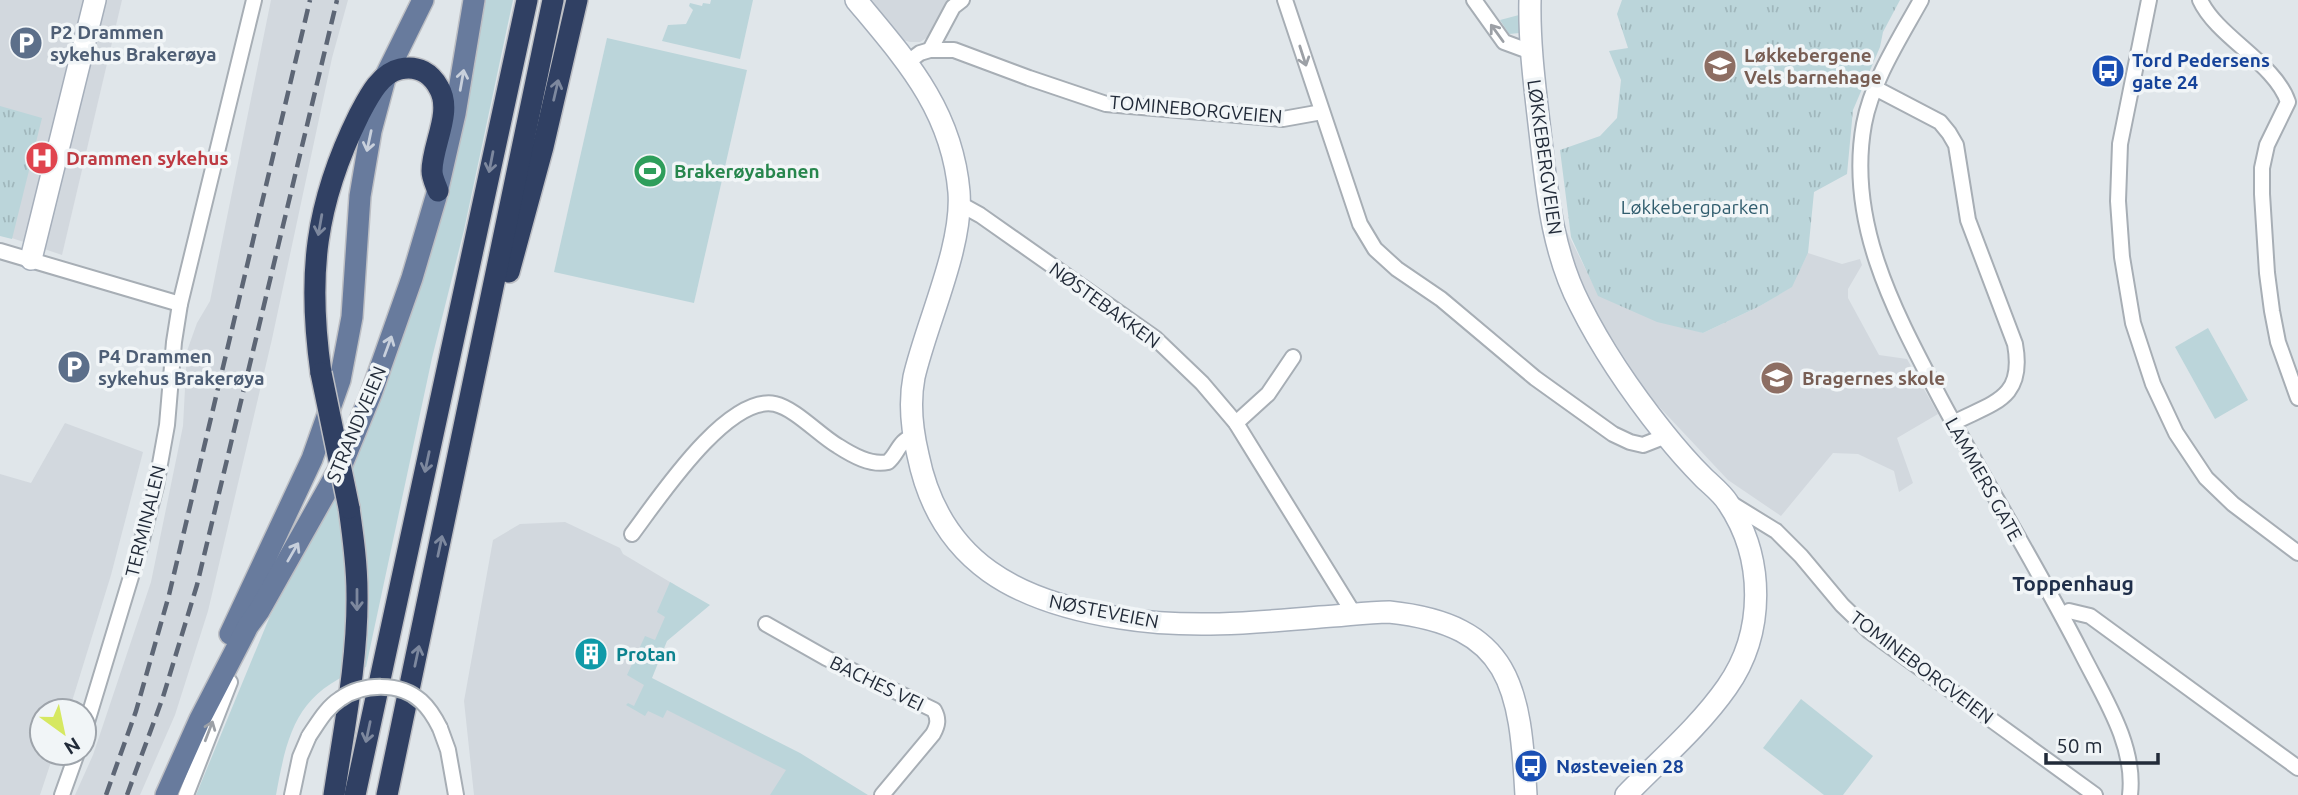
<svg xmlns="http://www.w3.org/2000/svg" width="2298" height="795" font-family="Ubuntu,sans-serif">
	<defs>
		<pattern id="park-tufts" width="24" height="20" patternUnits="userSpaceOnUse" patternTransform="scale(1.75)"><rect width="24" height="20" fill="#bbd5da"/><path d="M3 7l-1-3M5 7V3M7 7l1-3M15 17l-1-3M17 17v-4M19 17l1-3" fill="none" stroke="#a0b7bc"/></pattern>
	</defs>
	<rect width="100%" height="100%" fill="#e0e6ea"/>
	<g fill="#d2d8de">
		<path d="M0 0H122L62 255 0 234Z"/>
		<path d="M271 0H348L332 58 272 339 208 611 175 715 140 795H75L93 755 151 582 183 426 187 351 197 323 210 301Z"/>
		<path d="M868 0H956L935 22 928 37 920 42H910L900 39Z"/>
		<path d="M1560 218 1599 296 1703 333 1760 306 1791 287 1808 253 1842 264 1860 259 1862 265 1848 289V298L1879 355 1907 359 1938 414 1897 438 1913 483 1899 492 1894 471 1858 454 1833 453 1781 516 1728 480 1649 396 1595 312 1567 247Z"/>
		<path d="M65 423 143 452 111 575 69 711H42V753H54L40 795H0V474L31 483Z"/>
		<path d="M565 522 620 548 623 554 675 585 670 619 646 692 791 772 777 795H474L464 701 493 540 520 524Z"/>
	</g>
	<g fill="#bbd5da">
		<path d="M484 0H513L464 230 432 358 366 667C298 691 288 729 276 795H196L270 616 353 465 434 240 453 171 473 72Z"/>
		<path d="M711 0H753L740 59 662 41 668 25 686 24 693 10 689 6 690 3 702 6 703 3 710 4Z"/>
		<path d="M1519 15 1520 33 1509 34 1500 20Z"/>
		<path d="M607 38 747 70 694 303 554 272Z"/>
		<path d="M2208 328 2248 400 2215 419 2175 347Z"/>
		<path d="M670 582 710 605 667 641 652 678 800 753 868 795H770L786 770 667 710 663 718 648 711 645 716 626 705 628 703 634 706 644 685 627 675 645 636 655 640 665 617 657 612Z"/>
		<path d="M1801 699 1873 756 1843 795H1824L1763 748Z"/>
	</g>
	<g fill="url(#park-tufts)">
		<path d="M1622 0H1900L1883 32 1880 47 1853 110 1847 174 1814 192 1808 253 1792 287 1760 306 1703 333 1657 322 1598 296 1571 237 1560 150 1600 136 1617 118 1621 80 1609 51 1628 48 1617 14Z"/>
		<path d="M0 106 42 118 12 239 0 236Z"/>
	</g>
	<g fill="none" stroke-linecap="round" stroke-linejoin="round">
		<defs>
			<g id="street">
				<path d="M1285 0 1360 224 1375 249 1397 269 1441 299 1535 378 1613 434 1630 442 1643 445 1666 436"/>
				<path d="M1474 0 1504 42 1531 52"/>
				<path d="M1921 0C1900 38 1872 81 1864 124 1846 224 1896 314 1940 398 1986 484 2037 566 2081 652 2103 696 2136 745 2130 795"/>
				<path d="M2149 0 2120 144 2118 201 2122 257 2133 323 2153 384 2176 433 2206 478 2233 504 2298 553"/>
				<path d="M2200 0C2217 37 2275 63 2288 102L2267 145 2262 168V194L2267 273 2272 311 2278 342 2298 398"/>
				<path d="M930 50 953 7 962 0"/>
				<path d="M908 62 920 53 930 50H954L1029 78 1106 104 1283 119 1322 112"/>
				<path d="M1875 88 1940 122 1949 133 1956 145 1968 220 2015 344C2025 399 1994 402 1953 423"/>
				<path d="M960 204 980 215 1155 338 1202 383 1236 423 1354 614"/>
				<path d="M0 251 180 304"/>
				<path d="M1236 423 1268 394 1293 357"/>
				<path d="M1732 504 1776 531 1801 556 1842 605 1869 631 2095 795"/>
				<path d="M632 534C657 501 727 394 775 404 796 409 819 435 838 446 852 455 871 466 888 462 898 454 899 439 914 437"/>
				<path d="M2062 615 2069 611 2090 616 2298 768"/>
				<path d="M766 624 826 658 934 710C939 719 938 725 933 734L882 795"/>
				<path d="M440 728 448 750 456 795"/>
				<path d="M84 732 140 547 156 486 167 425 174 342 180 304 254 0"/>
				<path d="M62 795 77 753"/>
				<path d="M186 795 230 682"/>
				<path d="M292 795 300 757 309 736"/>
			</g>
			<g id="secondary">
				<path d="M856 0C906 60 952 110 959 192 963 247 927 321 914 377 909 403 912 430 918 455 940 564 1019 602 1120 618 1186 629 1253 623 1320 617 1343 616 1366 612 1389 612 1512 625 1520 688 1526 795"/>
				<path d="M1530 0C1529 44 1535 88 1540 132 1547 192 1552 251 1580 305 1603 351 1632 393 1664 433 1676 448 1689 463 1703 477 1711 485 1722 493 1728 503 1765 558 1765 633 1727 687 1699 727 1660 760 1626 795"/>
				<path d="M31 259 95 0"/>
			</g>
			<g id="primary">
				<path d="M230 634 312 459 340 380 352 317 360 196 371 131 386 75 423 0"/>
				<path d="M166 795 200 719 248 626 259 611 343 462 371 394 412 278 436 197 455 114 474 0"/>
			</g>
			<g id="highway">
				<path d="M509 272 543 147 577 0"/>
				<path d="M321 373C307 275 315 204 359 115 368 98 380 73 400 69 418 65 431 73 439 88 453 112 432 145 432 171 432 178 436 185 438 191"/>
				<path d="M334 795C344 728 358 660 357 593 357 564 353 536 349 508"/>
				<path d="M355 795 527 0"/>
				<path d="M387 795 553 0"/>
			</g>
		</defs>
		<use href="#street" stroke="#a7aeb5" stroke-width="18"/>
		<use href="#secondary" stroke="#a6afbb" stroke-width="24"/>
		<use href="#primary" stroke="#bdbfc4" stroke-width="24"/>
		<use href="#highway" stroke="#bdbfc4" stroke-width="24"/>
		<use href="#street" stroke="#fff" stroke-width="14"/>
		<use href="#secondary" stroke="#fff" stroke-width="21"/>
		<use href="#primary" stroke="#687b9d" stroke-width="21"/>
		<use href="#highway" stroke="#304063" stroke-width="21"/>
		<g stroke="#5d6675" stroke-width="4.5" stroke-dasharray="14 7" stroke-linecap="butt">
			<path d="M106 795 136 711 169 595 310 0"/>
			<path d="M127 795 163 697 197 585 337 0"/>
		</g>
		<defs>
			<path id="street-bridge" d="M309 736C318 723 326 708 340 699 363 683 400 682 421 701 430 709 435 718 440 728"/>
			<path id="highway-bridge" d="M321 373 349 508"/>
		</defs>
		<use href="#street-bridge" stroke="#a7aeb5" stroke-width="18" stroke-linecap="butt"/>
		<use href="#highway-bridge" stroke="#bdbfc4" stroke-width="24" stroke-linecap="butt"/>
		<use href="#street-bridge" stroke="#fff" stroke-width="14"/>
		<use href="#highway-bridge" stroke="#304063" stroke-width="21"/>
	</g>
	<defs><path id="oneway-shaft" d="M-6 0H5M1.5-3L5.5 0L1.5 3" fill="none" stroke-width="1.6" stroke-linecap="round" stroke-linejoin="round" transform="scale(1.75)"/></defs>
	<g stroke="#9ca0a6">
		<use href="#oneway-shaft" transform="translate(1497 33) rotate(-126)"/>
		<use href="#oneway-shaft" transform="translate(1303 56) rotate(72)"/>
		<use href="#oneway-shaft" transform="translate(209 731) rotate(-69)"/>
	</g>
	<g stroke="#c8d0dc">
		<use href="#oneway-shaft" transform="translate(462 80) rotate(-80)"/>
		<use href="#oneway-shaft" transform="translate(369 141) rotate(102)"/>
		<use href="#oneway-shaft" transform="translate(388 346) rotate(-70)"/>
		<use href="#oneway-shaft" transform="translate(293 552) rotate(-60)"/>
	</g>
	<g stroke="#7d889e">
		<use href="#oneway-shaft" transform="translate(556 90) rotate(-77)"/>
		<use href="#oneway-shaft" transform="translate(491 162) rotate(101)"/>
		<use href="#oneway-shaft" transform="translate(320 225) rotate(100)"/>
		<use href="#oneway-shaft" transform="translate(427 462) rotate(102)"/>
		<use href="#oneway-shaft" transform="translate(440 546) rotate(-78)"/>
		<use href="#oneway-shaft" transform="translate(357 600) rotate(90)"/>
		<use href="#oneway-shaft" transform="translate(417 656) rotate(-78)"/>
		<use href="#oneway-shaft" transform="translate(368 732) rotate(102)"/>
	</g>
	<defs>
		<symbol id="parking-disc" viewBox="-11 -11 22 22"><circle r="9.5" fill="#5c6f8a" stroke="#f1f5f7"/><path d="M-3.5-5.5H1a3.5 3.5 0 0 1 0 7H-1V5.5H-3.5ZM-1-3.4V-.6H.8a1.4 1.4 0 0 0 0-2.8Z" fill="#fff"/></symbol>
		<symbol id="school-disc" viewBox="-11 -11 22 22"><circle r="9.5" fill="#8d6e63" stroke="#f1f5f7"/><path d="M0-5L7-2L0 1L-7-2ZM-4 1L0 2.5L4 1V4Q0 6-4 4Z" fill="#fff"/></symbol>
		<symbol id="bus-disc" viewBox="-11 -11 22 22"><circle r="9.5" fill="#1a4fb4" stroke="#f1f5f7"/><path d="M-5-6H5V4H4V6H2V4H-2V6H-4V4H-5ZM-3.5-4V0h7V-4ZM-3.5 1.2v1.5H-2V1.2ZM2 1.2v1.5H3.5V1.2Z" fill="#fff"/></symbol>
		<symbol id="hospital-disc" viewBox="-11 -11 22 22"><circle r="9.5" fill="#e0444e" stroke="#f1f5f7"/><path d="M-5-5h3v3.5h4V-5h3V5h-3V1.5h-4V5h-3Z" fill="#fff"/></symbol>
		<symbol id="stadium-disc" viewBox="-11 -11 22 22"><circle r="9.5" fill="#2e9e5b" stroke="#f1f5f7"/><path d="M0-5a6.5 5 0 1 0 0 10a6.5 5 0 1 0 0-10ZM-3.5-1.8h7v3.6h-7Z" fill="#fff"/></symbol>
		<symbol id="building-disc" viewBox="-11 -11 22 22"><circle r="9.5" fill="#0f9aa8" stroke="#f1f5f7"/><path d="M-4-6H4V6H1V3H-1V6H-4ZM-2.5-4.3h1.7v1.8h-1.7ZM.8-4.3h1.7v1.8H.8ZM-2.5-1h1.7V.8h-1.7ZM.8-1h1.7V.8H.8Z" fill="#fff"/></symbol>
	</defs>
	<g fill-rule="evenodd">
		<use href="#parking-disc" x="7" y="24" width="38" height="38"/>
		<use href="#school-disc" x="1701" y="47" width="38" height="38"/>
		<use href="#bus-disc" x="2089" y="52" width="38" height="38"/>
		<use href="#hospital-disc" x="23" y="139" width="38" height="38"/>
		<use href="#stadium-disc" x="631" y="152" width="38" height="38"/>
		<use href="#parking-disc" x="55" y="348" width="38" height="38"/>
		<use href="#school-disc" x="1758" y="359" width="38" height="38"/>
		<use href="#building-disc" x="572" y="635" width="38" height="38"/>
		<use href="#bus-disc" x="1512" y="747" width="38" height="38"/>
	</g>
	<g text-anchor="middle" stroke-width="7" stroke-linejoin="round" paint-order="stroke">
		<g font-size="19" font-weight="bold" fill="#4e5e75" stroke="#f1f5f7" text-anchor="start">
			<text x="50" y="39">P2 Drammen<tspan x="50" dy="22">sykehus Brakerøya</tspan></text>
			<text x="98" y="363">P4 Drammen<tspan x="98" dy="22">sykehus Brakerøya</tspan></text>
		</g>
		<g font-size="19" font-weight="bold" fill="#785e54" stroke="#f1f5f7" text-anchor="start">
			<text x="1744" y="62">Løkkebergene<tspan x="1744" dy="22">Vels barnehage</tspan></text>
			<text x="1802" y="385">Bragernes skole</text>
		</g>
		<g font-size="19" font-weight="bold" fill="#164399" stroke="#f1f5f7" text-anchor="start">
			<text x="2132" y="67">Tord Pedersens<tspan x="2132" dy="22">gate 24</tspan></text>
			<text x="1556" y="773">Nøsteveien 28</text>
		</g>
		<g font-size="19" fill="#222b39" stroke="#f1f5f7">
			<text transform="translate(1196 109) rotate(5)" y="7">TOMINEBORGVEIEN</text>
			<text transform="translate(1545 157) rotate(82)" y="7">LØKKEBERGVEIEN</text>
			<text transform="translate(1105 305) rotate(36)" y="7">NØSTEBAKKEN</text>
			<text transform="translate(356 424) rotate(-67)" y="7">STRANDVEIEN</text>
			<text transform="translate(1984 479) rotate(61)" y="7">LAMMERS GATE</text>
			<text transform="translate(145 521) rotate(-76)" y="7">TERMINALEN</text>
			<text transform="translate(1104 611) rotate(11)" y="7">NØSTEVEIEN</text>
			<text transform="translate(1922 667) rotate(37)" y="7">TOMINEBORGVEIEN</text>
			<text transform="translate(877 683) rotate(26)" y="7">BACHES VEI</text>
		</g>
		<g font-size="19" font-weight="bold" fill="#be3a42" stroke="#f1f5f7" text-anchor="start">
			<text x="66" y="165">Drammen sykehus</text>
		</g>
		<g font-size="19" font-weight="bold" fill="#27864d" stroke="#f1f5f7" text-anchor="start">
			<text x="674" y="178">Brakerøyabanen</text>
		</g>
		<g font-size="19" fill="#305c6d" stroke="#f1f5f7">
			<text x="1695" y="214">Løkkebergparken</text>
		</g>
		<g font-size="19" font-weight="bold" fill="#0d838f" stroke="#f1f5f7" text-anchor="start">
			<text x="616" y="661">Protan</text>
		</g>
		<g font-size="21" font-weight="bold" fill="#202f4a" stroke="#f1f5f7">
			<text x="2073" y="591">Toppenhaug</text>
		</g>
	</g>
	<g transform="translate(63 732) rotate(147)"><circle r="33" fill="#f1f5f7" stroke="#9ea4ab" stroke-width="2"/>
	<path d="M0-5L12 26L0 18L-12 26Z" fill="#d6e861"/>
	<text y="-10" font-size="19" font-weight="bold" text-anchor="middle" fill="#222b39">N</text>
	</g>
	<path d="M2046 753v10h112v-10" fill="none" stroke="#222b39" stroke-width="3.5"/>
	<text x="2056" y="753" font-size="21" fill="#222b39" stroke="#f1f5f7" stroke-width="5" paint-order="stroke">50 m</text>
</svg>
